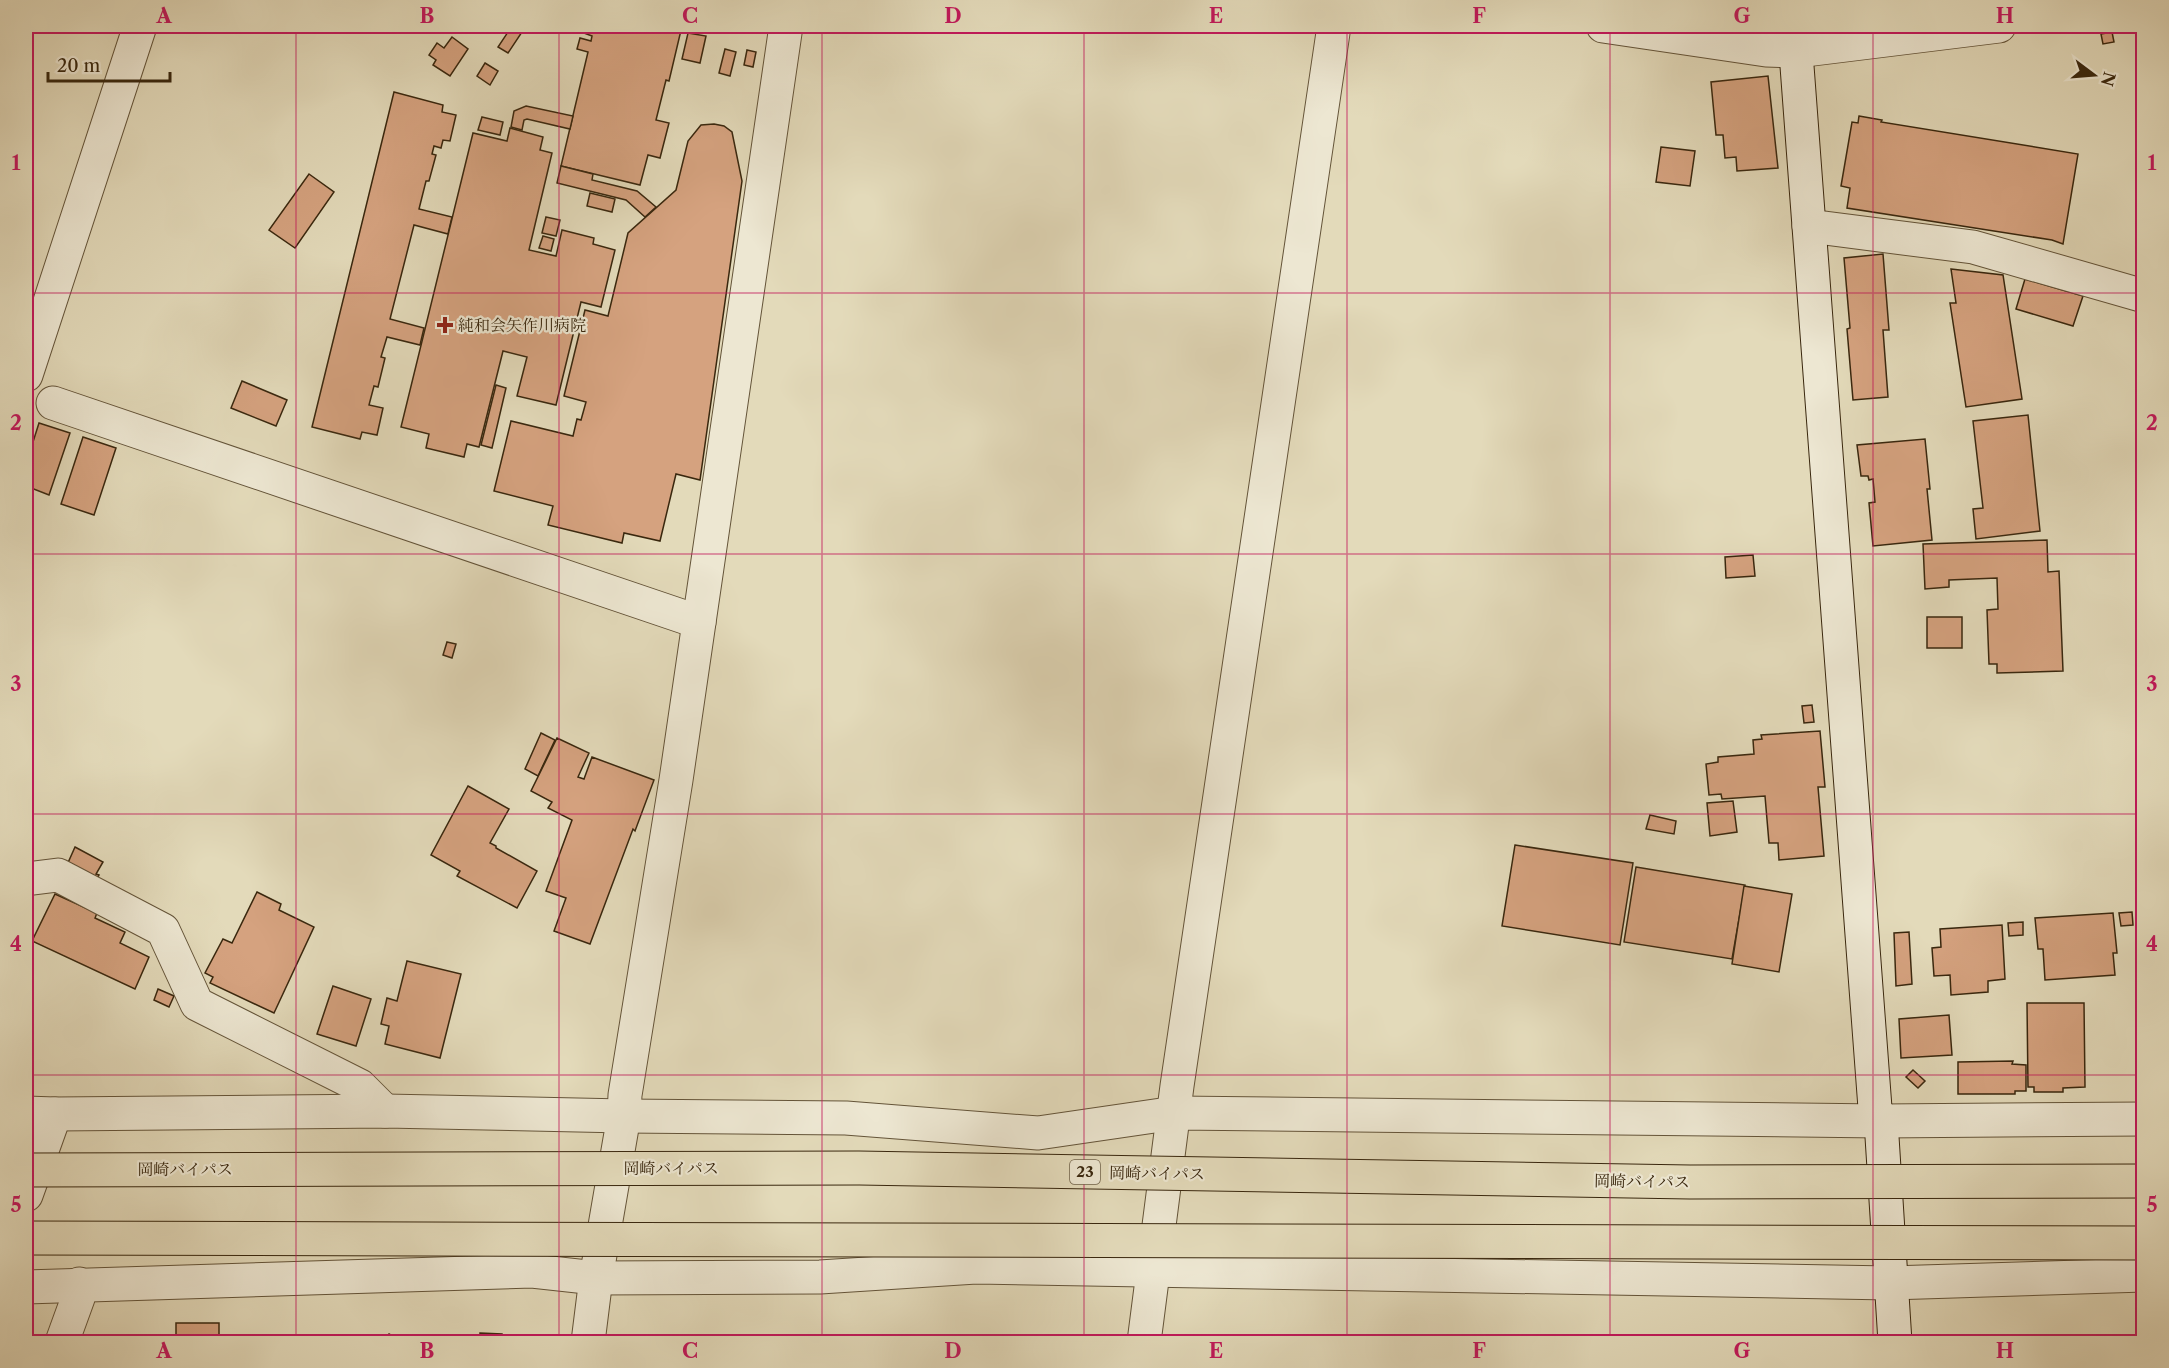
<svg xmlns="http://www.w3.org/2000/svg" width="2169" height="1368" font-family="'Libre Caslon Text','Noto Serif JP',serif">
	<rect width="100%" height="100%" fill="#e3daba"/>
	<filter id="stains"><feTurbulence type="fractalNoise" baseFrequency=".00333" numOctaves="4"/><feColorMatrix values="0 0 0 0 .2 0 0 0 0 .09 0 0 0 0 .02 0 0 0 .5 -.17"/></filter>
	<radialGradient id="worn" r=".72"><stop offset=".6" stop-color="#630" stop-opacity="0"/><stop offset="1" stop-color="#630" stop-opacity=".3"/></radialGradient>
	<g fill="#d5a27f" stroke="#39270e" stroke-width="1.5">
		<path d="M512 26 522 32 508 53 498 47Z"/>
		<path d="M586 26H682L669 81 666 80 656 120 669 123 660 158 648 155 640 185 561 166 588 52 577 49 580 38 591 41 592 36 584 33Z"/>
		<path d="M2112 32 2114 42 2103 44 2101 34Z"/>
		<path d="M688 33 706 36 700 63 682 59Z"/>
		<path d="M452 37 468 49 450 76 433 65 436 60 429 55 437 43 444 48Z"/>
		<path d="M725 49 736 52 730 76 719 73Z"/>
		<path d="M747 50 756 52 753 67 744 65Z"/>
		<path d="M485 63 498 71 490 85 477 76Z"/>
		<path d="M1768 76 1778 168 1737 171 1736 157 1725 158 1723 135H1716L1711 82Z"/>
		<path d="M394 92 443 105 442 112 456 115 450 141 443 140 441 148 434 146 432 154 436 155 429 181H426L419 209 452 217 448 234 414 225 390 319 424 328 420 345 387 337 381 357 385 358 378 387 374 386 369 405 383 408 377 435 362 432 360 439 312 427Z"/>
		<path d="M526 106 573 116 570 129 527 119 524 120 522 130 511 127 514 111Z"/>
		<path d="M1859 116 1882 120 1881 122 2078 154 2063 244 2052 240 1847 208 1850 188 1841 186 1852 122 1858 123Z"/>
		<path d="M482 117 503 122 500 135 478 130Z"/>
		<path d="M714 124 724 126 732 132 742 181 700 480 676 474 660 541 624 533 622 543 548 525 553 506 494 491 511 421 573 436 577 419 581 420 586 402 564 396 585 310 608 316 628 233 676 190 688 141 701 125Z"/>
		<path d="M510 128 543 137 540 150 552 153 529 250 556 256 562 230 594 238 593 244 615 250 601 307 581 302 556 405 517 396 527 357 503 351 479 447 467 444 464 457 426 448 429 434 401 427 473 133 507 141Z"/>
		<path d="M1661 147 1695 151 1690 186 1656 182Z"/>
		<path d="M561 166 593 174 592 180 637 191 656 207 645 217 626 200 557 183Z"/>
		<path d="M309 174 334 192 295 248 269 230Z"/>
		<path d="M590 193 615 199 612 212 587 206Z"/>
		<path d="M546 217 560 220 556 236 542 233Z"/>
		<path d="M543 236 554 239 551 251 539 248Z"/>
		<path d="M1883 254 1889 330H1883L1888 397 1853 400 1847 329 1850 328 1844 258Z"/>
		<path d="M1951 269 2003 275 2022 399 1966 407 1950 303H1956Z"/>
		<path d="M2025 279 2083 296 2073 326 2016 309Z"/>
		<path d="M242 381 287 400 276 426 231 408Z"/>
		<path d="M496 385 506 388 492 448 481 445Z"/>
		<path d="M2028 415 2040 531 1976 539 1973 509 1983 508 1973 421Z"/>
		<path d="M39 423 70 433 49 495 26 486V464Z"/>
		<path d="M83 437 116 448 94 515 61 504Z"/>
		<path d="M1925 439 1930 489H1927L1932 540 1873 546 1869 503 1875 502 1873 479 1869 480 1868 476H1861L1857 445Z"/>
		<path d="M2047 540 2048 572 2059 571 2063 671 1997 673V664H1989L1987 610 1998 609 1997 578 1949 580V587L1925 589 1923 544Z"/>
		<path d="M1753 555 1755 576 1726 578 1725 557Z"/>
		<rect x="1927" y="617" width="35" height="31"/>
		<path d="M447 642 456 644 452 658 443 655Z"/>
		<path d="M1812 705 1814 722 1804 723 1802 706Z"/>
		<path d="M1820 731 1825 787H1818L1824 856 1779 860 1778 843H1769L1765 796 1722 799 1721 794 1709 795 1706 764 1718 762V757L1754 754 1753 740 1762 739 1761 735Z"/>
		<path d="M541 733 555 740 538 776 525 769Z"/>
		<path d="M557 738 589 753 578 777 584 779 592 757 654 780 635 831 633 829 590 944 554 931 566 898 546 891 572 820 548 808 552 802 531 791Z"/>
		<path d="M468 786 509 809 490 843 496 846V848L537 871 517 908 457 876 460 871 431 855Z"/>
		<path d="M1733 801 1737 832 1710 836 1707 803Z"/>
		<path d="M1650 815 1676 821 1674 834 1646 829Z"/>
		<path d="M1515 845 1633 863 1620 945 1502 926Z"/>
		<path d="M75 847 103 862 96 874 99 875 92 890 63 874Z"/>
		<path d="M1636 867 1745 885 1732 959 1624 942Z"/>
		<path d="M1744 886 1792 894 1779 972 1732 964Z"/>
		<path d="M257 892 281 904 279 910 314 927 274 1013 210 983 213 977 205 973 223 939 232 943Z"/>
		<path d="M55 894 97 913 95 918 125 932 120 943 149 957 135 989 32 941Z"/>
		<path d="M2132 912 2133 925 2121 926 2119 913Z"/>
		<path d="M2113 913 2117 953H2113L2115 975 2045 980 2043 949H2038L2035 918Z"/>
		<path d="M2023 922V935L2009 936 2008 923Z"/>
		<path d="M2002 925 2005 979 1988 981V992L1951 995 1950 975 1934 976 1932 948 1941 947 1940 929Z"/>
		<path d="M1909 932 1912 984 1896 986 1894 933Z"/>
		<path d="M407 961 461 974 440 1058 385 1044 389 1026 381 1024 387 998 397 1001Z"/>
		<path d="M333 986 371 999 356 1046 317 1034Z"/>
		<path d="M158 989 174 996 169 1007 154 1000Z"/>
		<path d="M2027 1003H2084L2085 1087 2063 1088V1092H2034V1087H2028Z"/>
		<path d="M1949 1015 1952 1055 1901 1058 1899 1019Z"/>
		<path d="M2013 1061 2012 1064 2026 1065V1091H2015V1094H1958V1062Z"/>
		<path d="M1913 1070 1925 1081 1918 1088 1906 1077Z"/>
		<rect x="176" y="1323" width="43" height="18"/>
		<path d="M480 1333 502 1334V1342H480Z"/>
		<path d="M389 1334 403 1342H383Z"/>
	</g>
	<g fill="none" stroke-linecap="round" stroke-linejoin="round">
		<defs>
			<g id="street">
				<path d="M1603 26 1766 50 1797 51 1999 26"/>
				<path d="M1809 226 1973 247 2144 296"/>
				<path d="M26 375 140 26"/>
				<path d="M53 403 699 622"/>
				<path d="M26 879 58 875 163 930 197 1004 360 1086 385 1111"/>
				<path d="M26 1113 55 1114 26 1195"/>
				<path d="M55 1114 385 1111 624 1116 846 1118 1038 1133 1175 1113 1881 1121 2144 1119"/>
				<path d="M26 1287 532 1271 596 1278 820 1277 976 1267 1890 1283 2144 1275"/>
				<path d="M62 1342 78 1298 79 1284"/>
				<path d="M588 1342 596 1278 624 1116 625 1095 676 780 786 26"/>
				<path d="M1144 1342 1177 1086 1334 26"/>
			</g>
			<path id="secondary" d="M1794 26 1875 1108 1881 1121 1895 1342"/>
		</defs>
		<use href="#street" stroke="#645439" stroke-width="35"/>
		<use href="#secondary" stroke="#39270e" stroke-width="35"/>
		<use href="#street" stroke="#ede7d2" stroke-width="33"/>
		<use href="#secondary" stroke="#ede7d2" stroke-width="33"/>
		<defs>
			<g id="highway-bridge">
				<path d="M26 1170 859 1168 1690 1182 2144 1181"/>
				<path d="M26 1238 2144 1243"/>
			</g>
		</defs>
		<use href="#highway-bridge" stroke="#39270e" stroke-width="35" stroke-linecap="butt"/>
		<use href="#highway-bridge" stroke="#e3daba" stroke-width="33"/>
	</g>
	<path fill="none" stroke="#c2185b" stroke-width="1.5" stroke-opacity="0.55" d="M296 26V1342M559 26V1342M822 26V1342M1084 26V1342M1347 26V1342M1610 26V1342M1873 26V1342M26 293H2144M26 554H2144M26 814H2144M26 1075H2144"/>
	<path fill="#8f2418" stroke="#ede7d2" stroke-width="2" d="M442 316h6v6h6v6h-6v6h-6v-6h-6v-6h6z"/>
	<g text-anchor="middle" stroke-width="4.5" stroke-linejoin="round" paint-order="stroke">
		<rect fill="#ede7d2" stroke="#6f6149" stroke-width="1.5" x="1070" y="1160" width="30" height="24" rx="4.5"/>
		<g font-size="15" font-weight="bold" fill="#39270e">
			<text x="1085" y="1177">23</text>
		</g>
		<g font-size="16" fill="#39270e" stroke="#ede7d2" text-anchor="start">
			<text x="458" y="331">純和会矢作川病院</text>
		</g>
		<g font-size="16" fill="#39270e" stroke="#ede7d2">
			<text x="671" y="1174">岡崎バイパス</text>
			<text x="185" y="1175">岡崎バイパス</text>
			<text transform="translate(1157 1173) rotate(1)" y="6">岡崎バイパス</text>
			<text transform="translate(1642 1181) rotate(1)" y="6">岡崎バイパス</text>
		</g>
	</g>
	<rect width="2169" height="1368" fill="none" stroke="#e3daba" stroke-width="66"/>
	<g transform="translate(2094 75) rotate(106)" stroke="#ede7d2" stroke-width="4.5" paint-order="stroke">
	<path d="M0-4.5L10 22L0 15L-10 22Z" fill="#39270e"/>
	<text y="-9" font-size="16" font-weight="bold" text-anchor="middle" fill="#39270e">N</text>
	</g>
	<path d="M48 72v9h122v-9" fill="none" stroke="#39270e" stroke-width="3"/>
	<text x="57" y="72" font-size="18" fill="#39270e" stroke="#ede7d2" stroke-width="4.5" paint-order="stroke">20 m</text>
	<rect x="33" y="33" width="2103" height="1302" fill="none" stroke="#c2185b" stroke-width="2"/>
	<g font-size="20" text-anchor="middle" font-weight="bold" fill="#c2185b">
		<text x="164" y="23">A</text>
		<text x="427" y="23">B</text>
		<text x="690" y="23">C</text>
		<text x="953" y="23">D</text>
		<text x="1216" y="23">E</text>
		<text x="1479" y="23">F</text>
		<text x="1742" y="23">G</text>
		<text x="2005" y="23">H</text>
		<text x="16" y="170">1</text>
		<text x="2152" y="170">1</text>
		<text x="16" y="430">2</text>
		<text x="2152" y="430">2</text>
		<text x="16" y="691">3</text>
		<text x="2152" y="691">3</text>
		<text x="16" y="951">4</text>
		<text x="2152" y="951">4</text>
		<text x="16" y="1212">5</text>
		<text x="2152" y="1212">5</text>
		<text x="164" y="1358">A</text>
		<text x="427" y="1358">B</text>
		<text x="690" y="1358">C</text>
		<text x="953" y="1358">D</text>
		<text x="1216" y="1358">E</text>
		<text x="1479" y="1358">F</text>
		<text x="1742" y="1358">G</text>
		<text x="2005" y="1358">H</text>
	</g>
	<rect width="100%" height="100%" filter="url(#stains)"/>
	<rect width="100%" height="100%" fill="url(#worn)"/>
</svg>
